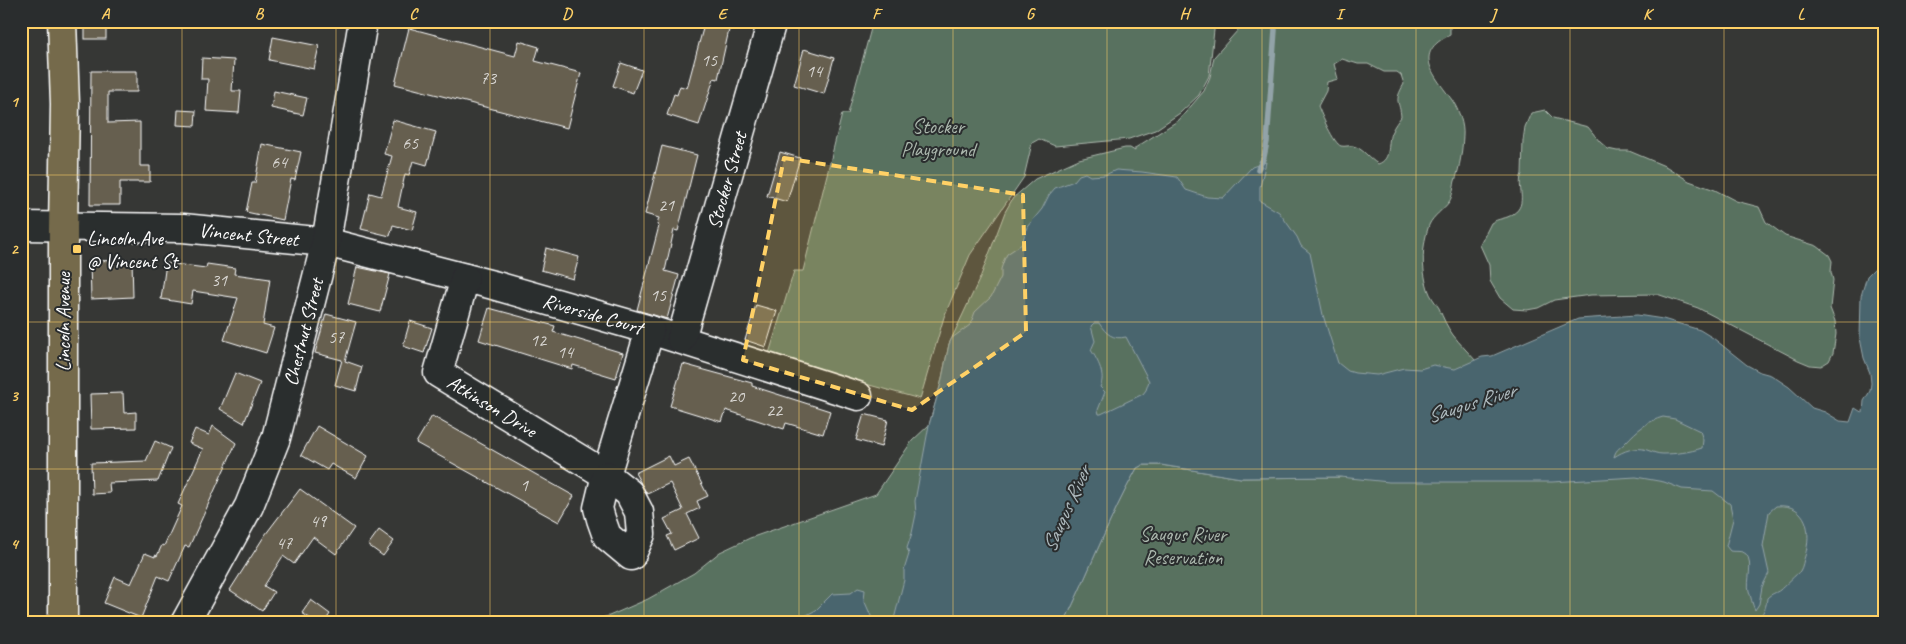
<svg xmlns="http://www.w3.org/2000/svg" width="1906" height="644" font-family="Caveat,sans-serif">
	<rect width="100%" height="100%" fill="#363735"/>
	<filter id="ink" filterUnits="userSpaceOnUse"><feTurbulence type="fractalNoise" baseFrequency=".02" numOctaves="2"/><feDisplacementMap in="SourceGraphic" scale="10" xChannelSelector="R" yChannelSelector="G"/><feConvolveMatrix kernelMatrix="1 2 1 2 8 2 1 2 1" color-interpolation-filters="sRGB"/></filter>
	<g filter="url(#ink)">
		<g fill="#58715e" stroke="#acb8ae" fill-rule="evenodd">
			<path d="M873 21H1215L1209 76 1199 95 1180 113 1155 130 1129 139 1055 146 1039 139 1032 143 1024 177 970 255 944 317 920 399 768 357 794 271H803L842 114H848Z"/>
			<path d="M1246 21H1458L1450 27V35C1411 53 1435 76 1452 100 1459 110 1464 125 1463 136 1462 152 1460 166 1455 181 1453 188 1453 196 1449 202 1443 210 1433 216 1429 225 1422 245 1421 268 1428 289 1430 296 1435 302 1439 308 1443 318 1447 327 1453 335 1460 344 1468 352 1476 361L1439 378 1164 379 954 623H580L609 616 648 599 694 573 720 552 750 538 876 494 912 441 929 425 941 383 949 344 980 278 1005 212 1013 198 1035 179 1079 159 1125 148H1130L1135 151V148L1179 120 1204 91 1210 77 1214 57ZM1342 59 1358 64H1368L1384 72H1397L1401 75 1404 84C1393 103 1400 100 1401 117 1398 121 1394 126 1392 131 1386 142 1393 159 1378 164 1369 159 1363 148 1353 146 1349 145 1345 147 1341 146 1334 144 1321 114 1318 106L1326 91 1327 82 1338 79 1334 64Z"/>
			<path d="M1545 110 1553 118 1588 127 1600 142 1608 149 1617 151H1629L1667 167 1689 181 1715 190 1736 201 1759 207 1766 222 1785 236 1817 246 1829 255 1832 261 1831 272 1833 280 1830 308 1835 321 1836 334 1833 353 1829 361 1821 366 1810 365 1798 360 1698 308 1657 294 1591 295 1554 300 1538 308 1527 310 1513 309 1500 298 1490 281 1489 265 1480 245 1491 223C1498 218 1507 219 1513 214 1529 204 1516 187 1522 174L1523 141 1525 127 1531 113Z"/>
			<path d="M1673 412 1816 511 1821 623H1064C1089 572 1109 518 1137 468L1143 465H1161L1241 478 1340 477Z"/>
		</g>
		<g fill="#4a656e" stroke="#92a3a8" fill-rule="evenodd">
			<path d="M1266 162 1260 187V201L1279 212 1297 237 1301 246 1310 253 1323 315 1338 363 1348 371 1355 373 1377 375 1404 368 1420 369 1433 365 1455 369 1482 357 1492 356 1578 319 1637 315 1663 319 1700 330 1713 338 1747 365 1760 372 1771 375 1789 387 1812 408 1825 412 1840 421 1850 422 1855 408 1863 413 1864 401 1870 391 1871 383 1870 373 1864 358 1860 338 1861 296 1867 276 1881 262 1885 252V623H1752C1762 615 1766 611 1767 598 1772 593 1776 593 1780 590 1782 588 1798 573 1800 571 1803 566 1803 561 1805 556 1812 532 1808 503 1776 506L1769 512 1763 546 1769 573 1762 587 1759 604 1755 610C1752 604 1751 597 1749 591 1746 581 1754 563 1746 554 1741 550 1735 552 1730 551L1726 546 1733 519 1730 504 1713 491 1682 489 1664 482 1636 477 1552 482H1389L1340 477 1241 478 1161 465H1143L1137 468C1109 518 1089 572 1064 623H893L904 580V570L909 554 907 548 912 533 916 514 915 501 929 425 941 383 949 344 952 338 970 325 975 312 991 297 1001 277V269L1004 260 1007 254 1022 244 1027 227 1042 209 1049 195 1055 188 1074 181 1079 175 1085 173 1090 176 1105 175 1116 170 1142 172 1177 177 1186 190 1207 197 1223 198 1252 167ZM1094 323H1099C1106 334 1113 340 1126 337L1149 381 1146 390 1143 394 1101 414H1099L1098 410 1105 392 1100 387C1106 375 1098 361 1091 350L1095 341 1091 326ZM1663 417 1675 419 1700 431 1703 440 1702 448C1690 452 1676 454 1663 454 1657 454 1653 452 1647 450 1636 446 1623 451 1614 457 1616 448 1621 448 1626 442 1637 430 1648 421 1663 417Z"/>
			<path d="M858 588 865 590 864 600 871 616V623H799L801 618 816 610 832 594 851 593Z"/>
		</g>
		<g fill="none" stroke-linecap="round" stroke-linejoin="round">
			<path stroke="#92a3a8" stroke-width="5.5" d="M1258 169 1264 157 1267 142 1275 30 1273 21"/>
		</g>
		<g fill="#665f4f" stroke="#fff">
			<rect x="85" y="21" width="21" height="18"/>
			<path d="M705 21H731L718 79 714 78 699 125 667 115 674 94 677 95 680 86 687 88Z"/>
			<path d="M409 28 515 56 519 41 539 47 535 61 581 73 567 128 395 84Z"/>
			<path d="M273 37 319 46 314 69 269 60Z"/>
			<path d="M804 49 834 58 824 94 794 85Z"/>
			<path d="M202 58 234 60 232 91H241L239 113 206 111 208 79H201Z"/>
			<path d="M621 63 642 70 633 93 613 86Z"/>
			<path d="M91 71H137V92H108V123L140 122V166H150V182H120V205H90Z"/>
			<path d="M274 91 307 98 303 115 271 108Z"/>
			<path d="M178 110 196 111 195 126 177 125Z"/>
			<path d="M393 120 436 132 427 165 413 161 409 175 405 174 398 207 417 212 412 230 393 225 390 236 361 229 370 193 381 196 392 156 384 154Z"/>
			<path d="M262 144 301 152 295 180 291 179 283 220 246 212 252 183H255Z"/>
			<path d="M662 146 697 155 678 231 674 230 665 271 679 275 667 319 637 310 659 226 657 225 659 218 645 214Z"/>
			<path d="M780 152 800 158 787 202 767 196Z"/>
			<path d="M546 248 579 257 573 279 541 270Z"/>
			<path d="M132 260 133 297 91 299 90 261Z"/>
			<path d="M166 263 206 268 207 264 235 268 234 274 270 279 263 325 274 328 266 353 224 340 238 298 193 291 191 304 161 299Z"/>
			<path d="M357 267 390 274 380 312 348 304Z"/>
			<path d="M756 305 777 311 766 347 745 340Z"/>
			<path d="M489 308 555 326 553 332 623 353 616 378 573 365 572 369 479 340Z"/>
			<path d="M326 314 356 322 345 361 362 367 356 391 335 385 342 360 315 353Z"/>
			<path d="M410 321 432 328 424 353 403 346Z"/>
			<path d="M683 364 752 383V386L830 411 823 434 786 423 784 429 726 410 722 422 670 406Z"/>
			<path d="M235 373 260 383 244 423 220 409Z"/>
			<path d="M123 393 124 413 136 412V428L91 429 90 394Z"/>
			<path d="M864 414 888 420 881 447 856 440Z"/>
			<path d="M432 416 574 496 559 522 416 443Z"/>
			<path d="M213 426 236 443 189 547 185 546 169 581 158 576 141 618 104 603 115 577 131 584 145 553 155 557V555L157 556 162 545 164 546 182 506 178 504 203 449 189 443 195 429 209 435Z"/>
			<path d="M317 426 368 456 356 478 331 464 327 470 301 455Z"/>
			<path d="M155 441 171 448 158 481 109 483 110 493 92 494 91 463 146 461Z"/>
			<path d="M669 456 674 466 689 459 708 496 697 501 700 508 687 514 699 538 674 550 667 536 672 534 664 519 683 510 670 483 647 494 635 473Z"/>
			<path d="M300 489 354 528 336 554 313 537 294 564 283 556 264 586 274 592 262 611 230 590 265 535Z"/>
			<path d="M379 530 394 541 383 556 368 545Z"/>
			<path d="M311 600 330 614 324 623H317L302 613Z"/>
		</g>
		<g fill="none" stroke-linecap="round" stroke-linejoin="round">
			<defs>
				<g id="minor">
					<path id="s1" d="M21 226 183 228 326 242 493 285 650 330 858 396"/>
					<path id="s2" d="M465 278 438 373 606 475 650 330"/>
					<path id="s3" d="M681 339 772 21"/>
					<path d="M606 475 629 493 639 512 641 534 631 556 607 536 601 519 598 508Z"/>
					<path id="s4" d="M185 623 249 506 276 438 326 242 363 21"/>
				</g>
				<path id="major" d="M62 21 65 104 63 229V623"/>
			</defs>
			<use href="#minor" stroke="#fff" stroke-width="31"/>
			<use href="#major" stroke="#fff" stroke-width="31"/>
			<use href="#minor" stroke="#2a2d2e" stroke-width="28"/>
			<use href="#major" stroke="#746b4b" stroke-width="28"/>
		</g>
	</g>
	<path fill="#ffd166" fill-opacity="0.2" stroke="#ffd166" stroke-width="4" stroke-dasharray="10 6" stroke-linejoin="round" d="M784 158 1023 195 1026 332 912 410 743 360Z"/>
	<path fill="none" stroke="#ffd166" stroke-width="1" stroke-opacity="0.55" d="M182 21V623M336 21V623M490 21V623M644 21V623M799 21V623M953 21V623M1107 21V623M1262 21V623M1416 21V623M1570 21V623M1724 21V623M21 175H1885M21 322H1885M21 469H1885"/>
	<rect fill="#ffd166" stroke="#2a2d2e" stroke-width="2" x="72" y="244" width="10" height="10" rx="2.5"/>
	<g text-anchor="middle" stroke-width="4" stroke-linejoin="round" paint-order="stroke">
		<g font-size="18" fill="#d9d7d3">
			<text x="709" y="66">15</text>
			<text x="814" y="77">14</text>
			<text x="488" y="84">73</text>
			<text x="410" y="149">65</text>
			<text x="279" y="168">64</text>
			<text x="666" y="211">21</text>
			<text x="219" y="286">31</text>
			<text x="658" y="301">15</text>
			<text x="336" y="343">57</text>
			<text x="538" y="346">12</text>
			<text x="565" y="358">14</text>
			<text x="736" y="402">20</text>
			<text x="774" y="416">22</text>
			<text x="524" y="491">1</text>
			<text x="318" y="527">49</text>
			<text x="284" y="549">47</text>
		</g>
		<g font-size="20" fill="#acb8ae" stroke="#2a2d2e">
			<text x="938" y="133">Stocker<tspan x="938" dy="23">Playground</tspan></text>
			<text x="1183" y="541">Saugus River<tspan x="1183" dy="23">Reservation</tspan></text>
		</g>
		<g font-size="20" fill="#fff" stroke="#2a2d2e">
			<text dy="7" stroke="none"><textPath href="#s3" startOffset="165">Stocker Street</textPath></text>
			<text dy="7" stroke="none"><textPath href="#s1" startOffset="228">Vincent Street</textPath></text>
			<text dy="7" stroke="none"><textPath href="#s1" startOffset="582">Riverside Court</textPath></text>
			<text transform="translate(63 322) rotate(-90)" y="7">Lincoln Avenue</text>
			<text dy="7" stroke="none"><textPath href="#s4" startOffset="316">Chestnut Street</textPath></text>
			<text dy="7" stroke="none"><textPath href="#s2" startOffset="162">Atkinson Drive</textPath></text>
		</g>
		<g font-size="20" fill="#fff" stroke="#2a2d2e" text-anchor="start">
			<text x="87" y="245">Lincoln Ave<tspan x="87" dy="23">@ Vincent St</tspan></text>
		</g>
		<g font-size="21" font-style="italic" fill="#aebabe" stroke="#2a2d2e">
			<text transform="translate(1471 403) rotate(-17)" y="7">Saugus River</text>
			<text transform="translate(1066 509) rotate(-66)" y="7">Saugus River</text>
		</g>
	</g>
	<rect width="1906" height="644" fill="none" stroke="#2a2d2e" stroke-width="55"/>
	<rect x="28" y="28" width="1850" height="588" fill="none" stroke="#ffd166" stroke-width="2"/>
	<g font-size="16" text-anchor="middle" font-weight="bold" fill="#ffd166">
		<text x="105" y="19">A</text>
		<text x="259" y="19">B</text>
		<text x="413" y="19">C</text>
		<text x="567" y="19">D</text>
		<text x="722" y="19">E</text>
		<text x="876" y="19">F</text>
		<text x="1030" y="19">G</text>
		<text x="1184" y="19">H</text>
		<text x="1339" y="19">I</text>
		<text x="1493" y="19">J</text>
		<text x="1647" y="19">K</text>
		<text x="1801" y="19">L</text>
		<text x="14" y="107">1</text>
		<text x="14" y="254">2</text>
		<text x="14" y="401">3</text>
		<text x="14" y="549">4</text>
	</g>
</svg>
